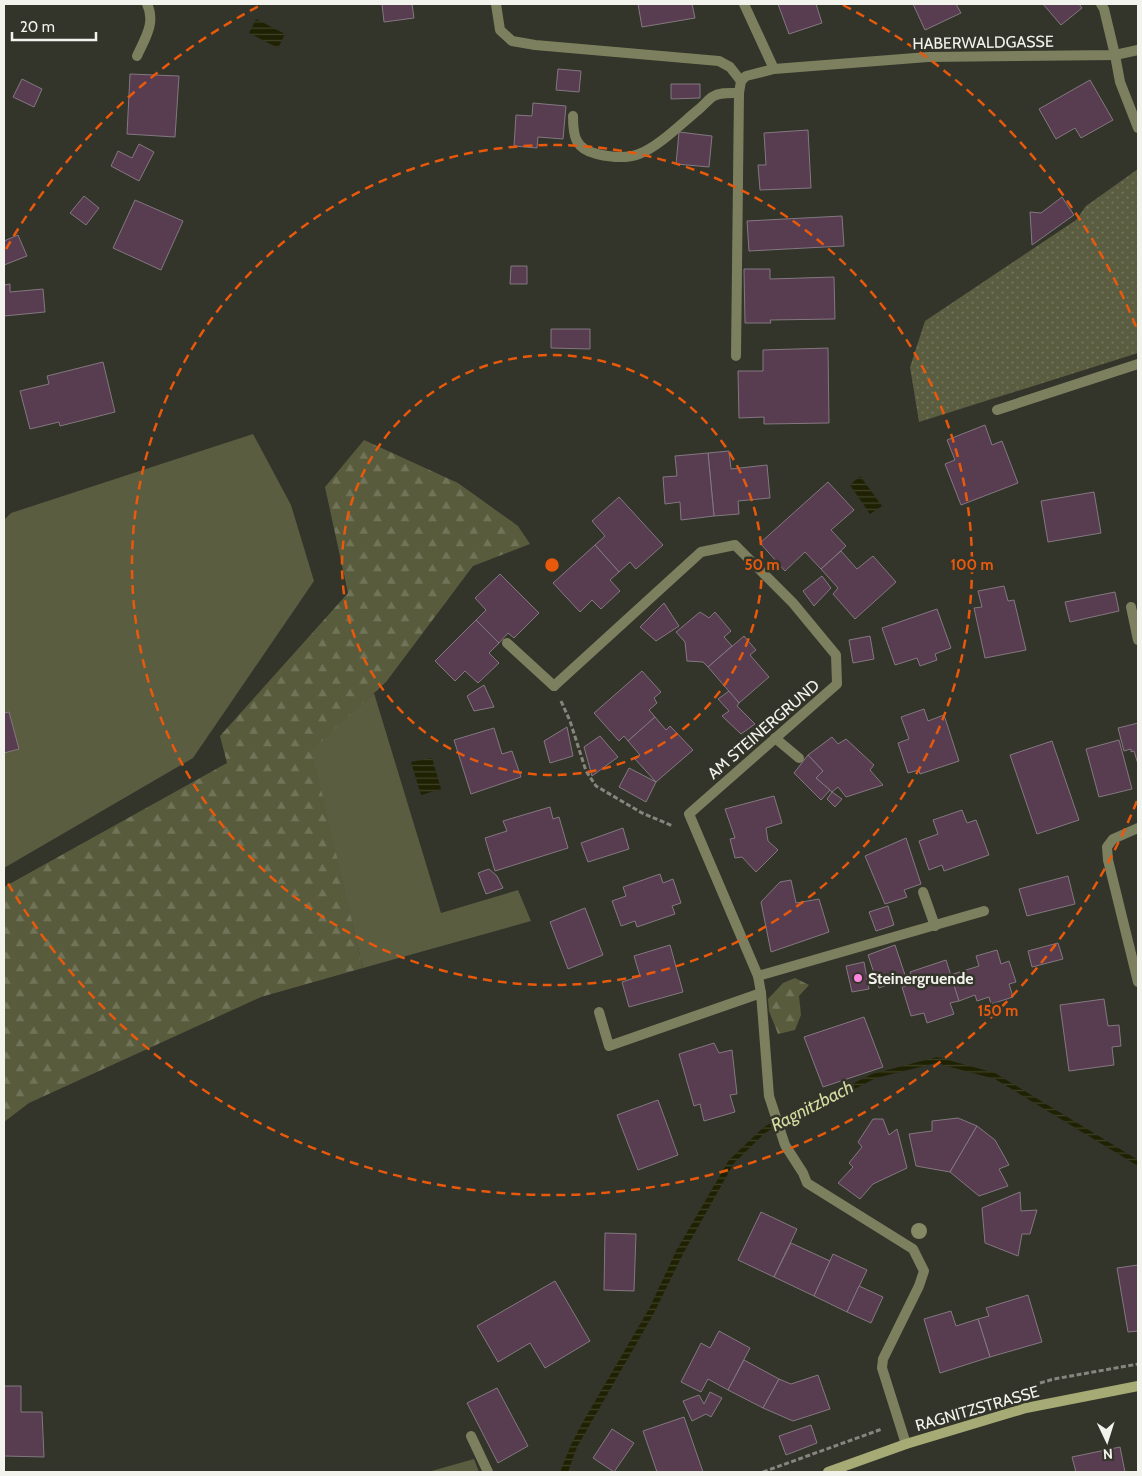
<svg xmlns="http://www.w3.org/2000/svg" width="1142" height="1476" font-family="Cabin,sans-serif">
	<defs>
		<pattern id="forest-firs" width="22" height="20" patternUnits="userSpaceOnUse" patternTransform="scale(1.25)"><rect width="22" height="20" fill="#595c3c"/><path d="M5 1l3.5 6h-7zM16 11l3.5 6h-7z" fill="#717458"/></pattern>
		<pattern id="garden-dots" width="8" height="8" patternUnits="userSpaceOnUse" patternTransform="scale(1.25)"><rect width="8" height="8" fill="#5b5d41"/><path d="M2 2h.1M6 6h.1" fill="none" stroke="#73755d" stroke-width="1.8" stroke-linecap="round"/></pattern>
		<pattern id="water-rules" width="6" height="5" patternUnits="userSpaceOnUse" patternTransform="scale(1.25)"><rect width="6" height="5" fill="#1f2103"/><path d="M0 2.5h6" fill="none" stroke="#404228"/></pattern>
	</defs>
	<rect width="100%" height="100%" fill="#33342a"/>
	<g fill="#5b5d41">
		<path d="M253 434 291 505 314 581 193 758 4 868V520L11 513Z"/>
		<path d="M374 693 441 913 518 890 531 921 363 968 311 750Z"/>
		<path d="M474 1459 479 1472H428Z"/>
	</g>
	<g fill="url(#forest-firs)">
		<path d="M364 440 458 483 518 526 530 544 473 566 386 682 312 750 363 968 261 997 29 1103 4 1122V887L227 763 220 736 348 593 325 487Z"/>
		<path d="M795 978 809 985 799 996 801 1015 795 1030 778 1034 769 1011 768 999 783 983Z"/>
	</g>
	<path fill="url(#garden-dots)" d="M1138 169V353L919 422 910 367 925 321 1076 220 1086 206Z"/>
	<g fill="url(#water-rules)">
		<path d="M256 19 285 34 278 48 249 33Z"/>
		<path d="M860 476 882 506 870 514 850 485Z"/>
		<path d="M432 758 441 789 421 795 411 762Z"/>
		<path d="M937 1057 995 1073 1138 1160V1166L995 1079 936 1063 876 1078 805 1114 785 1121 765 1133 734 1163 684 1252 654 1313 577 1447 568 1472H560L571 1445 580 1427 650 1307 676 1251 729 1160 764 1127 787 1114 803 1109 872 1074Z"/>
	</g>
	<g fill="#583d50" stroke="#837880">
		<path d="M382 4H412L414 18 384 22Z"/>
		<path d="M638 4H692L695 18 642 27Z"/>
		<path d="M778 4H816L822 23 789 34Z"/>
		<path d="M913 4H956L961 13 925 30Z"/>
		<path d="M1043 4H1079L1082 8 1061 25Z"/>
		<path d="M558 69 581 71 579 92 556 90Z"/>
		<path d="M130 74 179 76 175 137 127 134Z"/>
		<path d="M22 79 42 89 34 107 13 97Z"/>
		<path d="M1090 80 1113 120 1081 138 1075 128 1056 139 1039 109Z"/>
		<path d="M671 84H700V98L671 99Z"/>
		<path d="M533 103 566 106 563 139 538 137 537 148 514 146 516 115 532 116Z"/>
		<path d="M808 130 811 188 760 190 758 165H766L764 133Z"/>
		<path d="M679 132 712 136 709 167 676 164Z"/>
		<path d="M139 144 154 152 139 181 111 166 118 151 132 158Z"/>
		<path d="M84 196 99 208 86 225 70 213Z"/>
		<path d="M1062 197 1074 215 1032 245 1030 212 1041 213Z"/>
		<path d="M135 200 183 221 161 270 113 248Z"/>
		<path d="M842 216 844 246 749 251 747 221Z"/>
		<path d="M18 235 27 256 4 265V241Z"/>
		<path d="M511 266H527V284H510Z"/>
		<path d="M744 269H770V279L834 277 835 319 770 320 771 323H745Z"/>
		<path d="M10 284V292L43 289 45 312 4 316V285Z"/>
		<path d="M551 329H590V349L551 348Z"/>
		<path d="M828 348 829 423 764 424V417L739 418 738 371H763V350Z"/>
		<path d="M103 362 115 412 60 426 59 422 30 429 20 391 49 384 47 376Z"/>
		<path d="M985 425 992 445 1002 441 1018 483 961 505 945 464 955 460 947 440Z"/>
		<path d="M729 451 731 469 767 465 770 498 738 501 739 514 714 516 708 453Z"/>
		<path d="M708 453 714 516 681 520 680 502 665 504 663 477 677 476 675 456Z"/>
		<path d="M828 482 854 510 831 530 846 546 821 569 805 552 785 571 760 543Z"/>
		<path d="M1094 492 1101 533 1048 542 1041 501Z"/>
		<path d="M619 497 663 545 636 569 630 562 619 572 595 545 605 536 592 521Z"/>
		<path d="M595 545 619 572 610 580 620 591 601 609 592 600 580 612 553 583Z"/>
		<path d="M841 551 857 569 873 556 896 582 855 619 833 594 838 588 821 569Z"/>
		<path d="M500 574 539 613 514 638 508 633 499 643 476 620 486 610 475 598Z"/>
		<path d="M822 576 831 588 814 606 803 591Z"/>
		<path d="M1004 586 1008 601 1014 600 1026 650 985 658 974 608 982 607 978 591Z"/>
		<path d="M1115 592 1119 611 1070 622 1065 602Z"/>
		<path d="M664 603 679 626 656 641 640 627Z"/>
		<path d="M937 609 951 648 935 654 937 660 920 666 917 658 895 665 882 628Z"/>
		<path d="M700 612 709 618 715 612 731 631 724 637 732 646 708 667 703 662 687 661 685 642 676 632Z"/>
		<path d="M476 620 499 643 489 653 499 663 478 683 465 671 455 681 435 661Z"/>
		<path d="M744 636 756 650 750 655 769 677 739 703 708 667Z"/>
		<path d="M870 636 874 659 853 663 849 640Z"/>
		<path d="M642 671 661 692 654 698 657 703 649 710 655 717 628 741 624 736 619 741 594 713Z"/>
		<path d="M484 685 494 707 474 711 467 696Z"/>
		<path d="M729 691 739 703 737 706 755 724 741 734 722 716 729 711 718 699Z"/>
		<path d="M924 709 928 721 944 715 959 761 920 774 919 770 908 773 898 743 909 739 901 717Z"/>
		<path d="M9 712 19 749 4 753V713Z"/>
		<path d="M655 717 666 730 670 726 693 750 656 782 635 759 640 755 628 741Z"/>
		<path d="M1138 723V764L1134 751 1131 752V749L1124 751 1118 728Z"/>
		<path d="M567 727 573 756 550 763 544 741Z"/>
		<path d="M494 728 502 754 512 751 521 777 471 794 454 740Z"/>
		<path d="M600 736 618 757 592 776 584 747Z"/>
		<path d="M832 737 838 744 846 739 874 765 870 770 883 785 846 797 838 787 832 792 816 778 823 771 808 755Z"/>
		<path d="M1119 740 1132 789 1099 797 1086 749Z"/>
		<path d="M1052 741 1079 820 1037 834 1010 755Z"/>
		<path d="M808 755 823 771 816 778 830 790 821 800 794 773Z"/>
		<path d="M629 768 656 782 646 802 619 787Z"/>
		<path d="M832 792 842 799 835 807 827 799Z"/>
		<path d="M774 796 782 823 766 828 768 841 778 850 756 872 742 857 735 858 730 839 735 838 725 809Z"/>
		<path d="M550 807 553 819 559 817 568 848 495 871 485 838 507 831 503 821Z"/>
		<path d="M962 810 967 823 976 820 989 855 944 871 942 865 929 870 919 841 938 834 933 820Z"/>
		<path d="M623 828 629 849 588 862 581 843Z"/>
		<path d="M906 838 921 884 904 890 907 897 885 904 865 856Z"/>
		<path d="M489 869 497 876 503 888 486 894 478 873Z"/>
		<path d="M660 874 663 883 673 879 681 903 672 906 675 914 637 927 635 921 621 926 612 901 626 896 623 887Z"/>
		<path d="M1068 876 1075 904 1027 916 1019 889Z"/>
		<path d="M791 880 796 903 819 899 829 932 771 952 761 902 780 882Z"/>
		<path d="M888 906 894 925 876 931 869 912Z"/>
		<path d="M585 908 603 955 568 969 550 922Z"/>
		<path d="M1058 943 1063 959 1032 967 1028 951Z"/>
		<path d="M670 945 683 992 629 1007 622 982 640 976 634 956Z"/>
		<path d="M895 945 906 978 879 988 868 955Z"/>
		<path d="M997 950 1001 964 1009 961 1016 982 1009 984 1013 997 991 1004 989 997 977 1001 975 995 959 1001 950 975 979 966 976 956Z"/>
		<path d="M946 960 959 1001 950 1003 954 1014 927 1023 924 1013 911 1016 902 987 914 983 910 972Z"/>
		<path d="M864 962 869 989 852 992 846 966Z"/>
		<path d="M1104 999 1108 1026 1119 1025 1121 1046 1112 1047 1114 1065 1069 1071 1060 1005Z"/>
		<path d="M864 1017 883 1067 823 1087 804 1037Z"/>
		<path d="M714 1043 719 1053 732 1050 737 1094 730 1095 735 1112 704 1121 700 1104 694 1106 679 1054Z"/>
		<path d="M658 1100 678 1155 638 1170 617 1115Z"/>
		<path d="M958 1118 977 1126 950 1172 916 1166 909 1134 932 1131V1121Z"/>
		<path d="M873 1119H883L889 1135 897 1129 907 1168 873 1184 860 1199 838 1183 853 1167 849 1163 862 1147 858 1142Z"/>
		<path d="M977 1126 995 1140 1009 1165 999 1169 1008 1186 979 1196 950 1172Z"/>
		<path d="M1020 1192 1021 1211 1037 1210 1030 1234H1022L1018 1256 985 1243 982 1208Z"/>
		<path d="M761 1212 797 1229 774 1277 738 1260Z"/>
		<path d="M605 1233 636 1234 634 1291 604 1290Z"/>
		<path d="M791 1243 830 1261 814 1296 774 1277Z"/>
		<path d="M833 1254 867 1270 847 1312 814 1296Z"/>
		<path d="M1138 1265V1331L1128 1332 1117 1268Z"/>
		<path d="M555 1281 590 1341 545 1368 530 1343 498 1362 477 1326Z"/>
		<path d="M859 1286 883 1297 871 1323 847 1312Z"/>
		<path d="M1028 1295 1042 1342 990 1357 978 1319 989 1316 986 1308Z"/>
		<path d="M951 1311 956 1326 978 1319 990 1357 940 1373 924 1319Z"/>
		<path d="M719 1331 750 1348 728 1390 708 1379 701 1392 681 1382 701 1343 710 1348Z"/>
		<path d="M744 1360 779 1379 763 1408 728 1390Z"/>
		<path d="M818 1375 830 1409 793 1421 763 1408 779 1379 791 1384Z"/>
		<path d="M4 1386H21V1412H42L44 1457 4 1456Z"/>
		<path d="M497 1388 528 1446 498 1463 467 1403Z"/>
		<path d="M710 1392 722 1398 711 1417 706 1414 692 1421 683 1401 699 1395 704 1404Z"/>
		<path d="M684 1417 703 1472H657L643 1431Z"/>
		<path d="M811 1425 817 1443 786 1455 779 1436Z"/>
		<path d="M612 1429 634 1443 614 1472 593 1458Z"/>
		<path d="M1120 1447 1125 1472H1076L1072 1457Z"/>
	</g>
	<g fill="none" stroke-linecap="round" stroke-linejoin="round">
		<g stroke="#86867e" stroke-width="3" stroke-dasharray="5 2.5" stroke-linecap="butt">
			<path d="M561 701 570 721 586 771 596 786 642 813 673 826"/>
			<path d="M1040 1383 1054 1379 1138 1364"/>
			<path d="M763 1472 882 1429"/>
		</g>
		<g stroke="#7c805e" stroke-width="10">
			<path d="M496 4 500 30 512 41 535 45 719 61 730 67 741 81"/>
			<path d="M573 116C573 136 575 149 597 154 610 157 626 159 639 154 658 147 682 123 698 110 703 106 707 101 712 97 720 92 730 93 739 93"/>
			<path d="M997 410 1138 364"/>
			<path d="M1131 607 1138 640"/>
			<path d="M507 643 554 686"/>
			<path d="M775 738 799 758"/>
			<path d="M923 892 935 926"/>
		</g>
		<g stroke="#7c805e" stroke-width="10">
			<path d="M744 4 774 69 928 57 1115 55 1138 50"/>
			<path d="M1101 4 1104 9 1115 55 1120 82 1138 128"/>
			<path d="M137 56C145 38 156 23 147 4"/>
			<path d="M736 356 739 93 741 81 746 76 774 69"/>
			<path d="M554 686 701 552 735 545 793 603 836 655 837 684 689 814 758 976 761 993 769 1096 785 1145 803 1173 807 1183 913 1249 924 1271 919 1286 883 1359 882 1368 906 1444"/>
			<path d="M1138 828 1113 839 1107 847 1108 860 1138 982"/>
			<path d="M758 976 984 911"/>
			<path d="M599 1012 609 1046 761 993"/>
			<path d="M471 1436 488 1472"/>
		</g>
		<path stroke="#a6ab75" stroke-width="10" d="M828 1472 906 1444 1026 1408 1138 1386"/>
	</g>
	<circle fill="#858964" cx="919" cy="1231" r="8"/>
	<g fill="none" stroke="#e8590c" stroke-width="2.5" stroke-dasharray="9 6">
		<circle cx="552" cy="565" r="210"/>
		<circle cx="552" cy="565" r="420"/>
		<path d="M1137 801A631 631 0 0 1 6 880M6 249A631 631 0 0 1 261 5M843 5A631 631 0 0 1 1137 329"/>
	</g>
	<circle fill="#ff85df" stroke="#33342a" stroke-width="2" cx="858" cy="978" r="5"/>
	<g text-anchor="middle" stroke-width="5" stroke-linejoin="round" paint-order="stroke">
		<g font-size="16" fill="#f3f3ed" stroke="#33342a">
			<text transform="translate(983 42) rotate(-1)" y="6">HABERWALDGASSE</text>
			<text transform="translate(763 729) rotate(-41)" y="6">AM STEINERGRUND</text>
			<text transform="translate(977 1408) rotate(-16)" y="6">RAGNITZSTRASSE</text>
		</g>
		<g font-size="16" font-weight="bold" fill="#f3f3ed" stroke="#33342a" text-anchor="start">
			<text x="868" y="984">Steinergruende</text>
		</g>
		<g font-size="18" font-style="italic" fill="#d6dca0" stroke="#33342a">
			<text transform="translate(812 1106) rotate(-27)" y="6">Ragnitzbach</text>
		</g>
	</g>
	<circle cx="552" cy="565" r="8" fill="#e8590c" stroke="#33342a" stroke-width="2.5"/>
	<g font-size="15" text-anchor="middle" font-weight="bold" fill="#e8590c" stroke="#33342a" stroke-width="5" stroke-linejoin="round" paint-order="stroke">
		<text x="762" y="570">50 m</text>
		<text x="972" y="570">100 m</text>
		<text x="998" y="1016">150 m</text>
	</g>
	<rect width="1142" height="1476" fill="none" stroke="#f3f3ed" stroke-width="10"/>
	<g transform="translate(1107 1441) rotate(176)" stroke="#33342a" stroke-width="4" paint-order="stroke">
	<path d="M0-4L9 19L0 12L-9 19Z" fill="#f3f3ed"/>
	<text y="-8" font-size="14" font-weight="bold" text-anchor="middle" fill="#f3f3ed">N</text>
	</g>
	<path d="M12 32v8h84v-8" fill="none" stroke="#f3f3ed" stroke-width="2.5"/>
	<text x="20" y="32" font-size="15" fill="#f3f3ed" stroke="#33342a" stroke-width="4" paint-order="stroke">20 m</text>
</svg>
